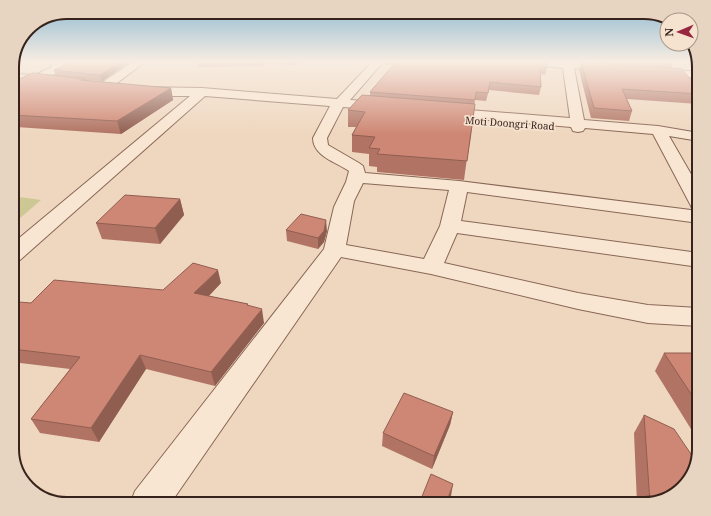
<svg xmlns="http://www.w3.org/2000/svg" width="711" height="516" font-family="'Noto Serif',serif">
	<rect width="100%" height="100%" fill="#efd7bf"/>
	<path fill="#cdc893" d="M12 196 41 200 12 225Z"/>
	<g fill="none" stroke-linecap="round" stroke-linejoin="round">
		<defs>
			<g id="minor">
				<path d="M50 62H62L63 64 61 71 50 76 57 78 59 80 57 82 12 80V74L35 75 52 67V65Z"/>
				<path d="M133 62H145L109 89H101L99 86 101 83Z"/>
				<path d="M372 62H383L350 100 383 102 388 103 390 106 388 109 383 110 343 107 327 138 328 145 359 163 363 166 365 173 459 181 699 211V223L467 192 461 221 699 253V267L457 233 444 263 578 293 648 305 699 308V326L648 323 578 309 431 274 341 257 170 504H130L135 491 324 249 334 207 346 182 349 171C336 162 313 156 313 138L330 106 205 96 20 260 12 262V244L190 96C172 96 154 97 137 93L135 90 137 87 202 88 337 99ZM363 183 449 190 440 226 424 259 346 245 354 201Z"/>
				<path d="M529 62H573L613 66 614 68 609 71 574 68 584 120 658 126 699 133V141L669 136 699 188V210L692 208 690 204 653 134 585 128 583 131 578 132 573 131 571 127 444 116 439 115 437 112 439 109 444 108 570 118 563 68 534 65Z"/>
				<path d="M655 68 699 72V78L651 73 650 71 651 69Z"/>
			</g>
		</defs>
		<use href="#minor" stroke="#886757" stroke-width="2"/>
		<use href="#minor" fill="#f9e6d2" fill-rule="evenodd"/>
	</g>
	<g fill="#b17464">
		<path d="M74 62H130L102 81 85 80V81L171 88 173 100 121 134 16 127 12 129V82L56 76 54 70Z"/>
		<path d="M197 62H299L295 65 267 63 263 66 198 67Z"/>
		<path d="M357 62H370L369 63Z"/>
		<path d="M383 62H547V68L545 75 541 74V87L539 95 489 90 486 101 475 100 464 180 377 172V167L369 166V154L352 152V135L356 127H348V110L370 95V92L393 65 383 64Z"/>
		<path d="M581 62 699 90V103L698 104 627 99 632 111 629 121 591 118 579 70Z"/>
		<path d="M592 62H673L671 68Z"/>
		<path d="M180 199 184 215 160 244 102 239 96 223Z"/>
		<path d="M286 230 327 231 324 242 318 249 287 241Z"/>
		<path d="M221 283 209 296 248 304V305L264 323 215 386 146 369 99 442 40 433 31 419 70 369 12 362V309L31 303 163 290Z"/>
		<path d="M664 353H699V442L655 371Z"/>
		<path d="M453 412 450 425 432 469 382 446 383 433Z"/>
		<path d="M644 415 669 498 644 504H637L634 433Z"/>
	</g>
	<g fill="#905e51">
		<path d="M120 62H130L102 81 100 75Z"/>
		<path d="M262 62H267V63L263 66Z"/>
		<path d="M295 62H299L295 65Z"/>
		<path d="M171 88 173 100 121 134 117 121Z"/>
		<path d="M12 118 16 127 12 129Z"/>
		<path d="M180 199 184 215 160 244 155 228Z"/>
		<path d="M326 220 327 231 324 242 318 249V238Z"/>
		<path d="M218 270 221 283 198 307 194 293Z"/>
		<path d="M262 309 264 323 215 386 211 372Z"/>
		<path d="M140 355 146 369 99 442 91 428Z"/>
		<path d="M453 412 450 425 432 469 434 456Z"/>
		<path d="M453 484 451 496 448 504H446Z"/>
	</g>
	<g fill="#ce8774" stroke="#905e51">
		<path d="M74 62H120L100 75 54 70Z"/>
		<path d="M396 62H547V68L540 67 541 87 490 82 488 93 476 92 475 100 370 92Z"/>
		<path d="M581 62 682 69 699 90V94L622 89 632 111 594 108Z"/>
		<path d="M33 73 85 79 81 80 171 88 117 121 12 115V82Z"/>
		<path d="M362 95 475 104 467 161 377 154 380 149 369 148 375 137 352 135 365 112 348 110Z"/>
		<path d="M125 195 180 199 155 228 96 223Z"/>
		<path d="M301 214 326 220 324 231 318 238 286 230Z"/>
		<path d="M193 263 218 270 194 293 248 304 247 305 262 309 211 372 140 355 91 428 31 419 80 357 12 349V324L17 319H12V309L19 302 31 303 54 280 163 290Z"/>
		<path d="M664 353H699V406Z"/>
		<path d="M404 393 453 412 434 456 383 433Z"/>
		<path d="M644 415 674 429 695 460 688 482 669 498 650 503Z"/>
		<path d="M431 474 453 484 446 504H419Z"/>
	</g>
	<linearGradient id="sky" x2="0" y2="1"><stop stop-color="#8cb9d2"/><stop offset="0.46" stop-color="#f8ede2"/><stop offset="1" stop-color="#f8ede2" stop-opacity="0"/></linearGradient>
	<rect width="711" height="134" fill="url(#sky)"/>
	<g text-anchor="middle" stroke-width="3.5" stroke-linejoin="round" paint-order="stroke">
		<g font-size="10" fill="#37231c" stroke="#f6e3cf">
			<text transform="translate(510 123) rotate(4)" y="4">Moti Doongri Road</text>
		</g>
	</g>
	<path d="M0 0H711V516H0ZM67 19H644A48 48 0 0 1 692 67V449A48 48 0 0 1 644 497H67A48 48 0 0 1 19 449V67A48 48 0 0 1 67 19Z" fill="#e7d4c1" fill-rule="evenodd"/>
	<path fill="none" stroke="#37231c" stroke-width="2" d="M67 19H644A48 48 0 0 1 692 67V449A48 48 0 0 1 644 497H67A48 48 0 0 1 19 449V67A48 48 0 0 1 67 19Z"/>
	<g transform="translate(679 32) rotate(268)"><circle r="19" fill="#f6e3cf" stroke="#aa9687"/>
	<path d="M0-3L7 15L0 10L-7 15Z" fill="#98263e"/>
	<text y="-6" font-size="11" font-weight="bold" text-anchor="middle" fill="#37231c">N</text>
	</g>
</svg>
